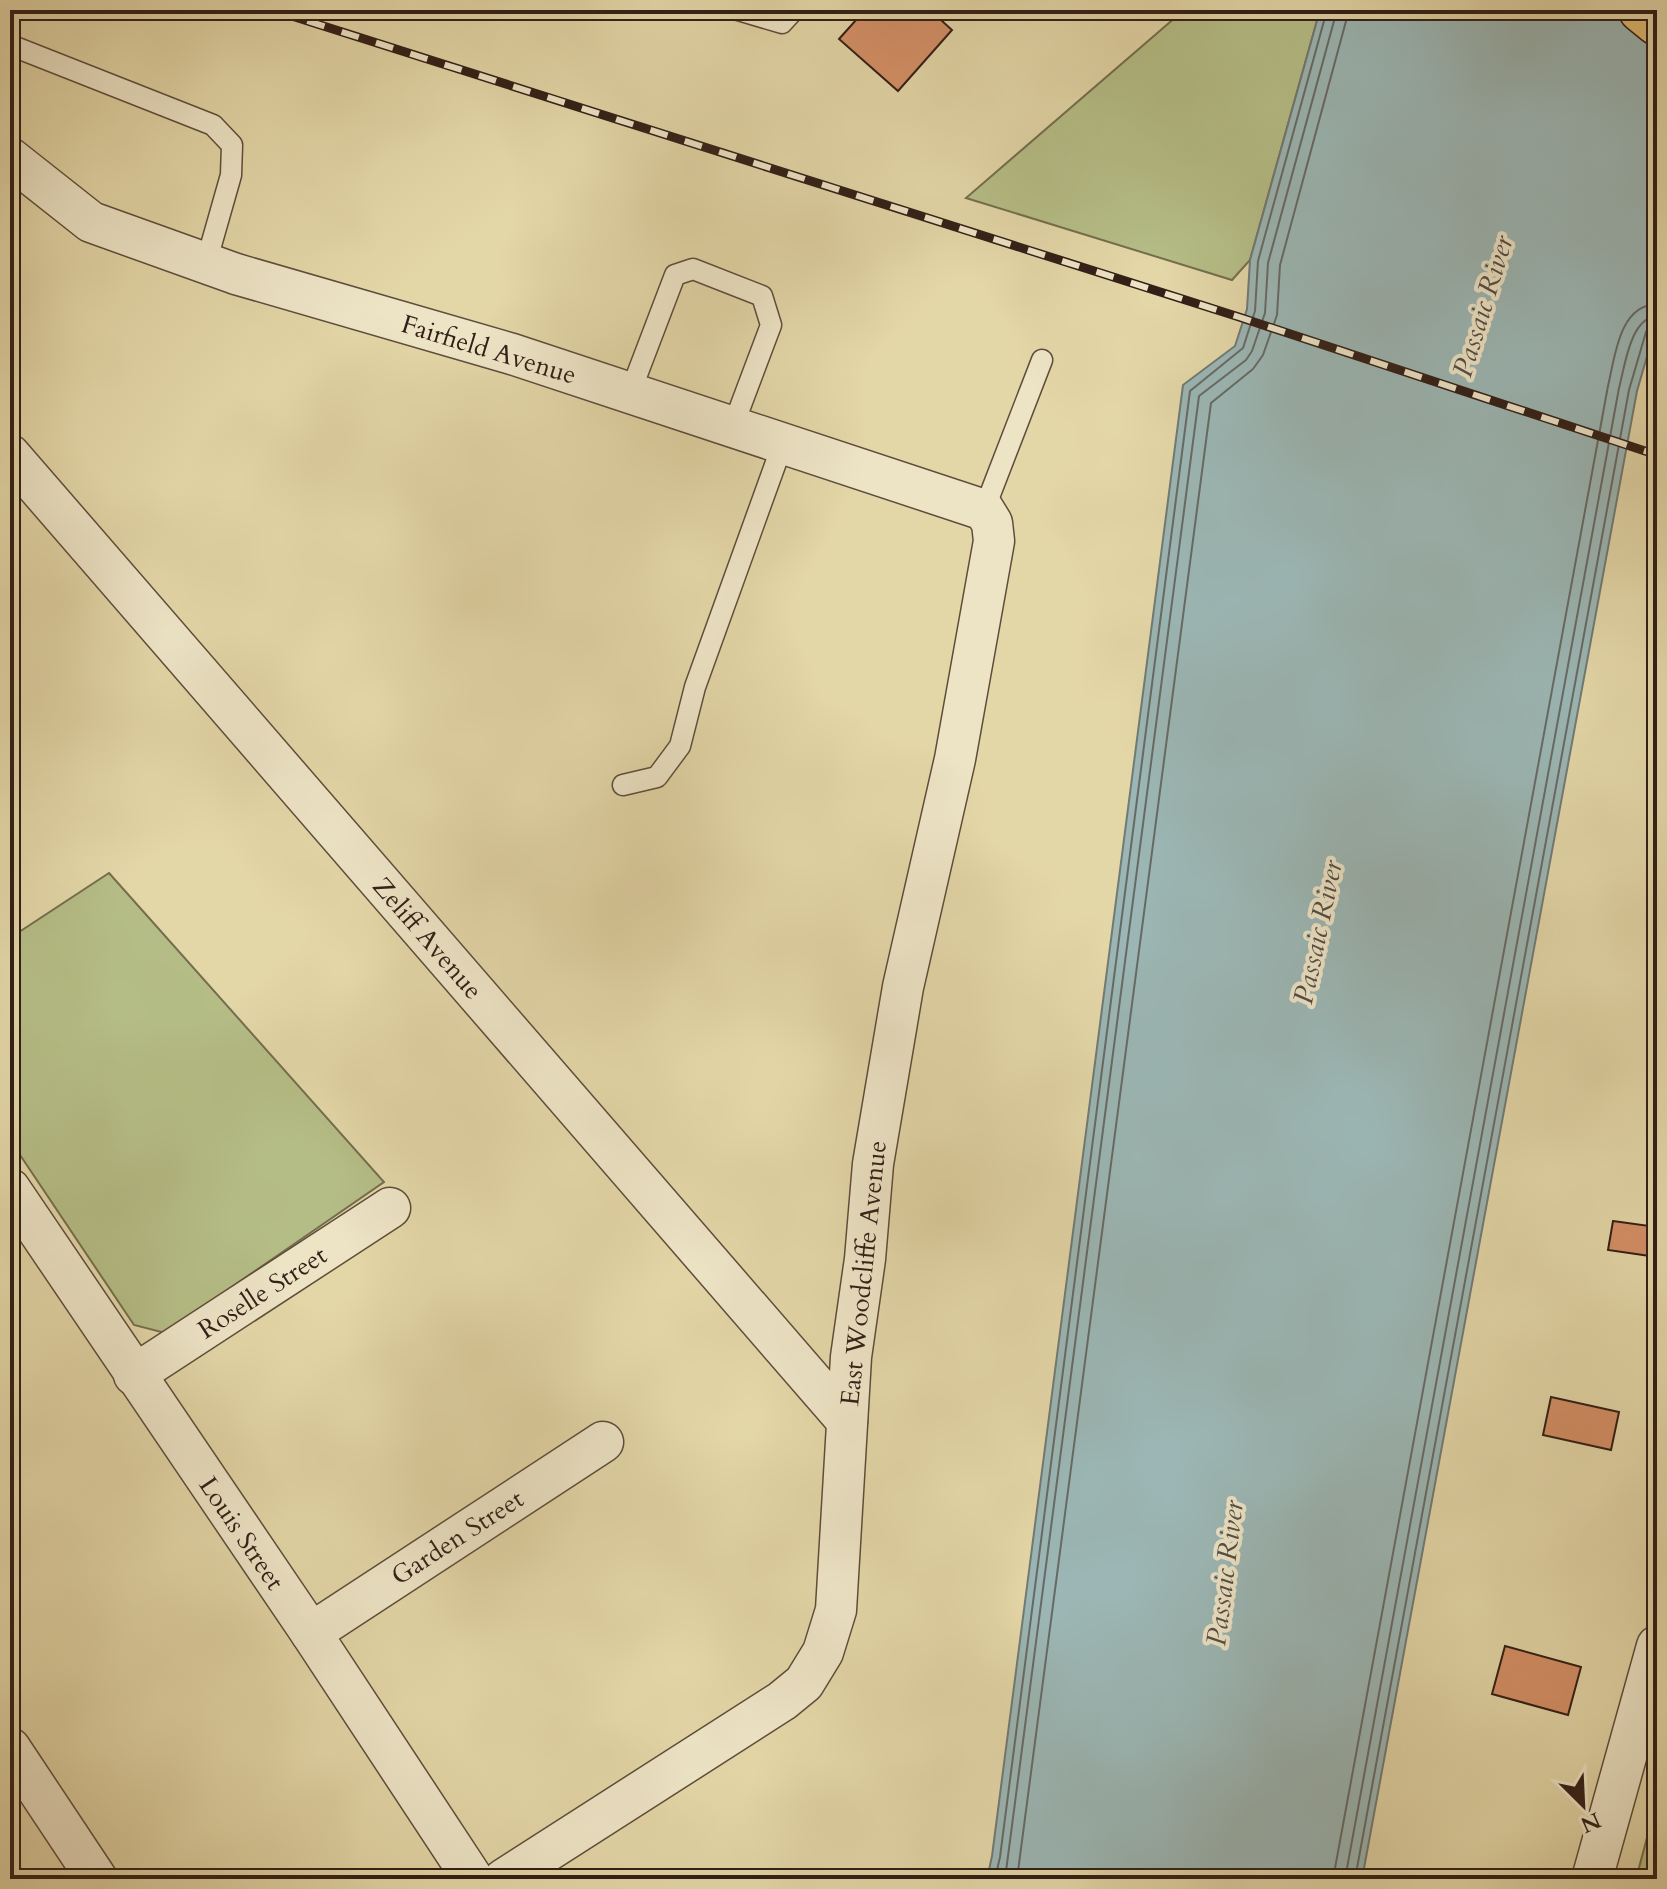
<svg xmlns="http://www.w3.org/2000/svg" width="1667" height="1889" font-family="Cardo,serif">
	<rect width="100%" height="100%" fill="#e3d6a7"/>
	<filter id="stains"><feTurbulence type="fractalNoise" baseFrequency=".0025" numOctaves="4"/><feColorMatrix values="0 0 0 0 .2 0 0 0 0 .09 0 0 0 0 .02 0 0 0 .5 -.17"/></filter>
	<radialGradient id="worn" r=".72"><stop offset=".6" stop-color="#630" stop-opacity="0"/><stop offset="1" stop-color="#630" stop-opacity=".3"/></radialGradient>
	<g fill="#b5bd86" stroke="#746e4e" stroke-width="2">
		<path d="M1184 10H1320L1250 260 1232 280 966 198Z"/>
		<path d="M109 873 384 1182 165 1333 134 1325 10 1140V938Z"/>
		<path d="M1657 1800V1879H1636Z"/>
	</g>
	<path fill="#9bb6b4" stroke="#717a75" stroke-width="2" d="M1320 10H1657V322L1637 391 1362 1879H987L992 1856 1183 385 1235 346 1247 309 1250 260Z"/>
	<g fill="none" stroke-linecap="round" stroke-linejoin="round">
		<g stroke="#666a66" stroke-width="2">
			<path d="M995 1879 1000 1857 1190 391 1243 348 1255 311 1258 261 1327 10"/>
			<path d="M1005 1879 1199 396 1246 360 1252 351 1265 313 1268 263 1337 10"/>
			<path d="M1017 1879 1211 403 1253 369 1263 355 1277 315 1280 265 1349 10"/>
			<path d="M1333 1879 1608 386C1615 357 1619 305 1657 304"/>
			<path d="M1345 1879 1619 388C1625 366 1630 318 1657 316"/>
			<path d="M1355 1879 1629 390 1646 332 1651 327 1657 326"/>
		</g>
	</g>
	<g fill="#d48f66" stroke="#321f17" stroke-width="2">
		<path d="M865 10H930L952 30 898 91 839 39Z"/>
		<path d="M1613 1221 1657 1227V1257L1608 1250Z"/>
		<path d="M1551 1397 1619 1412 1611 1450 1543 1435Z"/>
		<path d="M1505 1646 1581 1667 1568 1715 1492 1694Z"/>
	</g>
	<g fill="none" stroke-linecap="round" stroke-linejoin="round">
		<defs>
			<g id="lane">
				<path d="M738 10 782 23 794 10"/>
				<path d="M10 45 213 125 232 145 231 175 206 263"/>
				<path d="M630 393 675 275 693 269 762 296 771 325 733 426"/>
				<path d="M984 510 1042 360"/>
				<path d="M623 785 657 777 680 746 695 687 783 443"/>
			</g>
			<g id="street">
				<path d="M10 158 91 222 236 274 512 354 984 510 992 523 994 541 955 759 903 987 873 1164 865 1259 851 1357 836 1610 823 1652 804 1683 782 1701 504 1879"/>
				<path d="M10 455 847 1421"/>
				<path d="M10 1189 311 1633 473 1879"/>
				<path d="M134 1375 390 1208"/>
				<path d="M311 1633 603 1442"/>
				<path d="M10 1748 97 1879"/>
				<path d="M1592 1879 1657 1646"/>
			</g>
			<path id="primary" d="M1641 10 1657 23"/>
		</defs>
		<use href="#lane" stroke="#5e4d3b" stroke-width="23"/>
		<use href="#street" stroke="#5e4d3b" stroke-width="43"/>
		<use href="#primary" stroke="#321f17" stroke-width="47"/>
		<use href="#lane" stroke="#ede4c6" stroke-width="20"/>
		<use href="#street" stroke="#ede4c6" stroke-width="40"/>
		<use href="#primary" stroke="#e2bb74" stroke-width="44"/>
		<defs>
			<path id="rail" d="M273 10 1239 317 1657 455"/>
		</defs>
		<use href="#rail" stroke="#321f17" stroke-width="9"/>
		<use href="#rail" stroke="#ede4c6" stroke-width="6" stroke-dasharray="18" stroke-linecap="butt"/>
	</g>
	<g text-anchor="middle" stroke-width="8" stroke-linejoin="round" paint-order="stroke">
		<g font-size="26" fill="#321f17" stroke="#ede4c6">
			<text transform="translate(489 349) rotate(17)" y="9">Fairfield Avenue</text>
			<text transform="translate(428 938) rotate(49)" y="9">Zeliff Avenue</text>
			<text transform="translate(863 1273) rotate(-84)" y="9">East Woodcliffe Avenue</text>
			<text transform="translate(262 1292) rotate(-33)" y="9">Roselle Street</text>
			<text transform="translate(242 1533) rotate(56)" y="9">Louis Street</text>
			<text transform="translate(457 1537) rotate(-33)" y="9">Garden Street</text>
		</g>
		<g font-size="28" font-style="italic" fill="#524c46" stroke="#ede4c6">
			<text transform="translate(1482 306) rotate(-73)" y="10">Passaic River</text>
			<text transform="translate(1317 932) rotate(-78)" y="10">Passaic River</text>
			<text transform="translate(1224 1573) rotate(-83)" y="10">Passaic River</text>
		</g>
	</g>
	<rect width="1667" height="1889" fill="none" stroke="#e3d6a7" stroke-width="40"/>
	<rect x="12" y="12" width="1643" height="1865" fill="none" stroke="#321f17" stroke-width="4"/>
	<rect x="20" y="20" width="1627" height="1849" fill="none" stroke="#321f17" stroke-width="2"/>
	<g transform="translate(1583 1805) rotate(156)" stroke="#ede4c6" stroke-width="6" paint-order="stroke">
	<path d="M0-6L14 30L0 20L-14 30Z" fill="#321f17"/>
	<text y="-12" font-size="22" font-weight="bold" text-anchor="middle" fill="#321f17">N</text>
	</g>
	<rect width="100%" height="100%" filter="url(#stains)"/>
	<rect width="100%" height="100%" fill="url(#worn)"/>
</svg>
